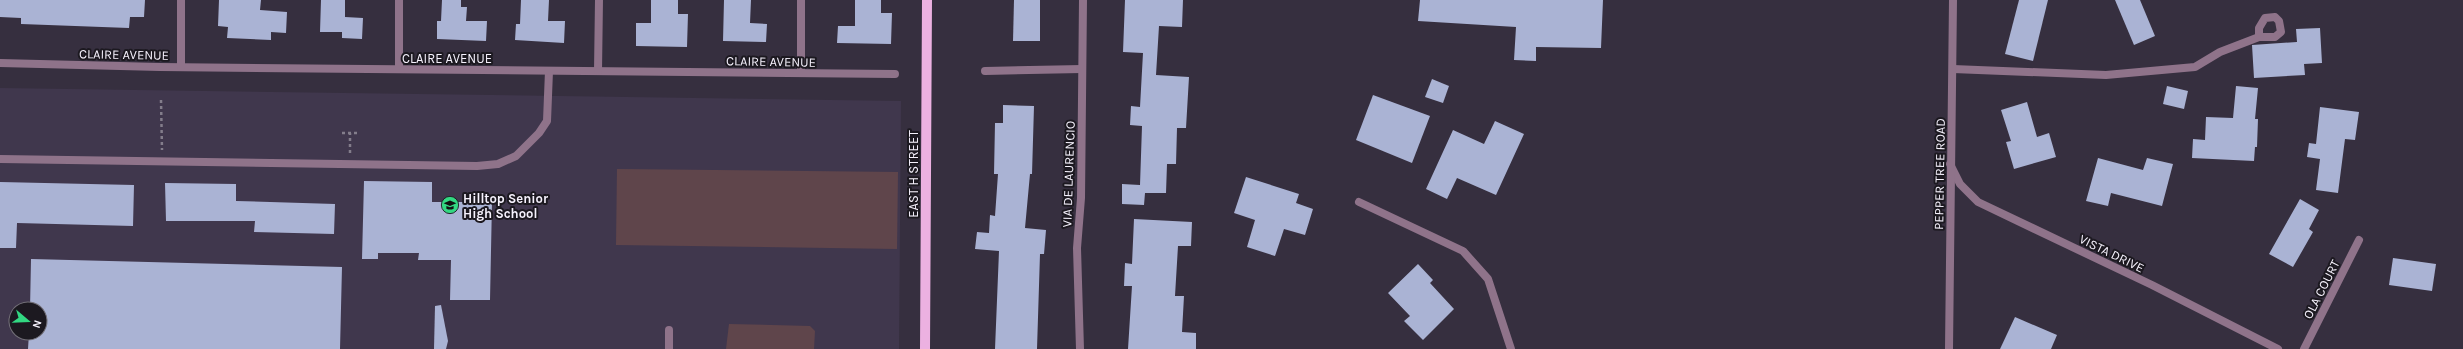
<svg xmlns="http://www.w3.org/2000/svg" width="2463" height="349" font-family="Karla,sans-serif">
	<rect width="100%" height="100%" fill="#362f3f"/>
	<path fill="#40374d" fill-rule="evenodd" d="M0 88 901 101 899 349H0ZM16 309H40V333H16Z"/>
	<g fill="#5f454b">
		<path d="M617 169 898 172 897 249 616 245Z"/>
		<path d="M729 324 810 326 815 331 814 349H726Z"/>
	</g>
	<g fill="#aab3d4">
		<path d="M0 0H145L144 17H130L129 28 21 24V18L0 17Z"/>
		<path d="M219 0H261L260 10 287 12 286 33 271 32V40L227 38 228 27 218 26Z"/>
		<path d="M321 0H345V17L363 18 362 39 342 38V32H320Z"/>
		<path d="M442 0H461V7H467L466 21H487L486 41 437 39V21H441Z"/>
		<path d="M521 0H549L548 21H565L564 43 515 40 516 24H520Z"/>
		<path d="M651 0H678V14H688L687 47 636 46V23H651Z"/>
		<path d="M724 0H751L750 23 767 24 766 42 723 41Z"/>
		<path d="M855 0H881V13H892L891 44 837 43 838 26H855Z"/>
		<path d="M1014 0H1040V41H1013Z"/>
		<path d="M1125 0H1183L1182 27 1159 26 1156 75 1189 77 1186 128H1177L1176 164H1167L1166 193H1145L1144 205 1122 204V184L1140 185 1142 126 1130 125 1131 106 1140 107 1143 53 1123 52Z"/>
		<path d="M1420 0H1603L1601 48 1536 47V61L1514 60 1516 27 1418 21Z"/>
		<path d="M2019 0H2048L2033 61 2005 54Z"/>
		<path d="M2115 0H2140L2155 36 2134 45Z"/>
		<path d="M2320 28 2322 63 2304 64 2305 75 2254 78 2252 45 2297 42 2296 29Z"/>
		<path d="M1432 79 1449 86 1443 103 1425 97Z"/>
		<path d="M2167 86 2188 91 2184 109 2163 104Z"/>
		<path d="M2236 86 2258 88 2255 119H2258L2257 147H2255L2254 161 2192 158 2193 139 2205 140 2206 117 2233 118Z"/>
		<path d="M1373 95 1430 116 1412 163 1356 140Z"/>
		<path d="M2027 102 2037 137 2049 133 2056 157 2014 169 2006 142 2011 141 2001 110Z"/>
		<path d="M1003 105 1034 106 1032 174H1030L1025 228 1046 230 1044 254H1040L1037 349H995L999 251 975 249 977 232 989 233 990 215 995 216 998 174H994L995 123H1003Z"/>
		<path d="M2320 107 2359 112 2355 140 2345 139 2338 193 2316 190 2320 159 2307 157 2309 143 2316 144Z"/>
		<path d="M1495 121 1524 134 1496 195 1457 178 1447 199 1426 189 1453 130 1484 144Z"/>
		<path d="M2098 158 2143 170 2147 158 2173 164 2162 206 2111 193 2108 206 2086 201Z"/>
		<path d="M1246 177 1299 194 1296 203 1313 209 1305 235 1284 229 1275 256 1247 247 1255 220 1234 213Z"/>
		<path d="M364 181 432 182V202H492L490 300H450L451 260H418L419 253H378V259H362Z"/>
		<path d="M0 182 134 185 133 226 17 223 16 248H0Z"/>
		<path d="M165 183 236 184V201L335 204 334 234 254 232 255 221H166Z"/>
		<path d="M2300 199 2319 210 2309 229 2313 232 2293 267 2269 254Z"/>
		<path d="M1134 219 1192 222 1191 246H1178L1175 296H1184L1182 332 1196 333V349H1128L1132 286H1124L1125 263 1132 264Z"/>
		<path d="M2393 258 2436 264 2432 291 2389 285Z"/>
		<path d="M31 259 342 267 340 349H28L29 333H40V309H30Z"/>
		<path d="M1418 264 1433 280 1430 283 1454 309 1423 340 1404 321 1410 316 1388 293Z"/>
		<path d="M441 305 448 341 446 349H434L435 306Z"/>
		<path d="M2015 317 2057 335 2051 349H2000Z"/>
	</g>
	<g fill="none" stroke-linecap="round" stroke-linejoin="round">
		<g stroke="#837d8b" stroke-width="2.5" stroke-dasharray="3 3" stroke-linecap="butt">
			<path d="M161 100 162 150"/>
			<path d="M342 133H357"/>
			<path d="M350 153V133"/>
		</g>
		<g stroke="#8f738a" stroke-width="8">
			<path d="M1953 69 2106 75 2195 67 2220 52 2259 37H2275L2281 32 2279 21 2275 17 2265 18 2259 28V37"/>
			<path d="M0 159 477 166 498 164 516 156 539 133 547 121 549 71"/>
			<path d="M669 330V349"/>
		</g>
		<g stroke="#8f738a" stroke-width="8">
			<path d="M399 0V69"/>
			<path d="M801 0V73"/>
			<path d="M0 63 160 67 895 74"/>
			<path d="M181 67V0"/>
			<path d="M598 71 599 0"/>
			<path d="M985 71 1082 69"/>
			<path d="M1950 164 1960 184 1978 202 2152 285 2278 349"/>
			<path d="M1359 202 1463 251 1488 279 1511 349"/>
			<path d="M1080 349 1077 248 1081 198 1083 0"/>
			<path d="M1949 349 1953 0"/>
			<path d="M2304 349 2359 240"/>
		</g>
		<path stroke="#ecb1e1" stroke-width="10" d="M925 349 927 0"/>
	</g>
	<defs>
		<symbol id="school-disc" viewBox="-11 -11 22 22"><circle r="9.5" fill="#32d882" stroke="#1c1920"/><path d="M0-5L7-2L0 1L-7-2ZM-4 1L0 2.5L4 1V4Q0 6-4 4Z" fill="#111"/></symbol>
	</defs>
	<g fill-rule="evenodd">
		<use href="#school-disc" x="440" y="195" width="20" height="20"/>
	</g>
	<g text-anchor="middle" stroke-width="4" stroke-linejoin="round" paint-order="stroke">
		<g font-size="13" fill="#f6f2fd" stroke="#1c1920">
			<text transform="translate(124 54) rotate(1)" y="5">CLAIRE AVENUE</text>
			<text x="447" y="63">CLAIRE AVENUE</text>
			<text transform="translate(771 61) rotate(1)" y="5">CLAIRE AVENUE</text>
			<text transform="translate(913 174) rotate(-90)" y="5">EAST H STREET</text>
			<text transform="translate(1068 174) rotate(-88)" y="5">VIA DE LAURENCIO</text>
			<text transform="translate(1939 174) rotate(-89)" y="5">PEPPER TREE ROAD</text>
			<text transform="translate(2112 253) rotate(26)" y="5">VISTA DRIVE</text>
			<text transform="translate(2321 289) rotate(-63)" y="5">OLA COURT</text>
		</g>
		<g font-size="13" font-weight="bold" fill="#f6f2fd" stroke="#1c1920" text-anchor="start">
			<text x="463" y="203">Hilltop Senior<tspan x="463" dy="15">High School</tspan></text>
		</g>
	</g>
	<g transform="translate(28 321) rotate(109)"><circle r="19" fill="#1c1920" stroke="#737078"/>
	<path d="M0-3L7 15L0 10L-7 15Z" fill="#32d882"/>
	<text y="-6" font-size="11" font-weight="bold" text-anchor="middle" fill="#f6f2fd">N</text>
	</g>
</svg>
